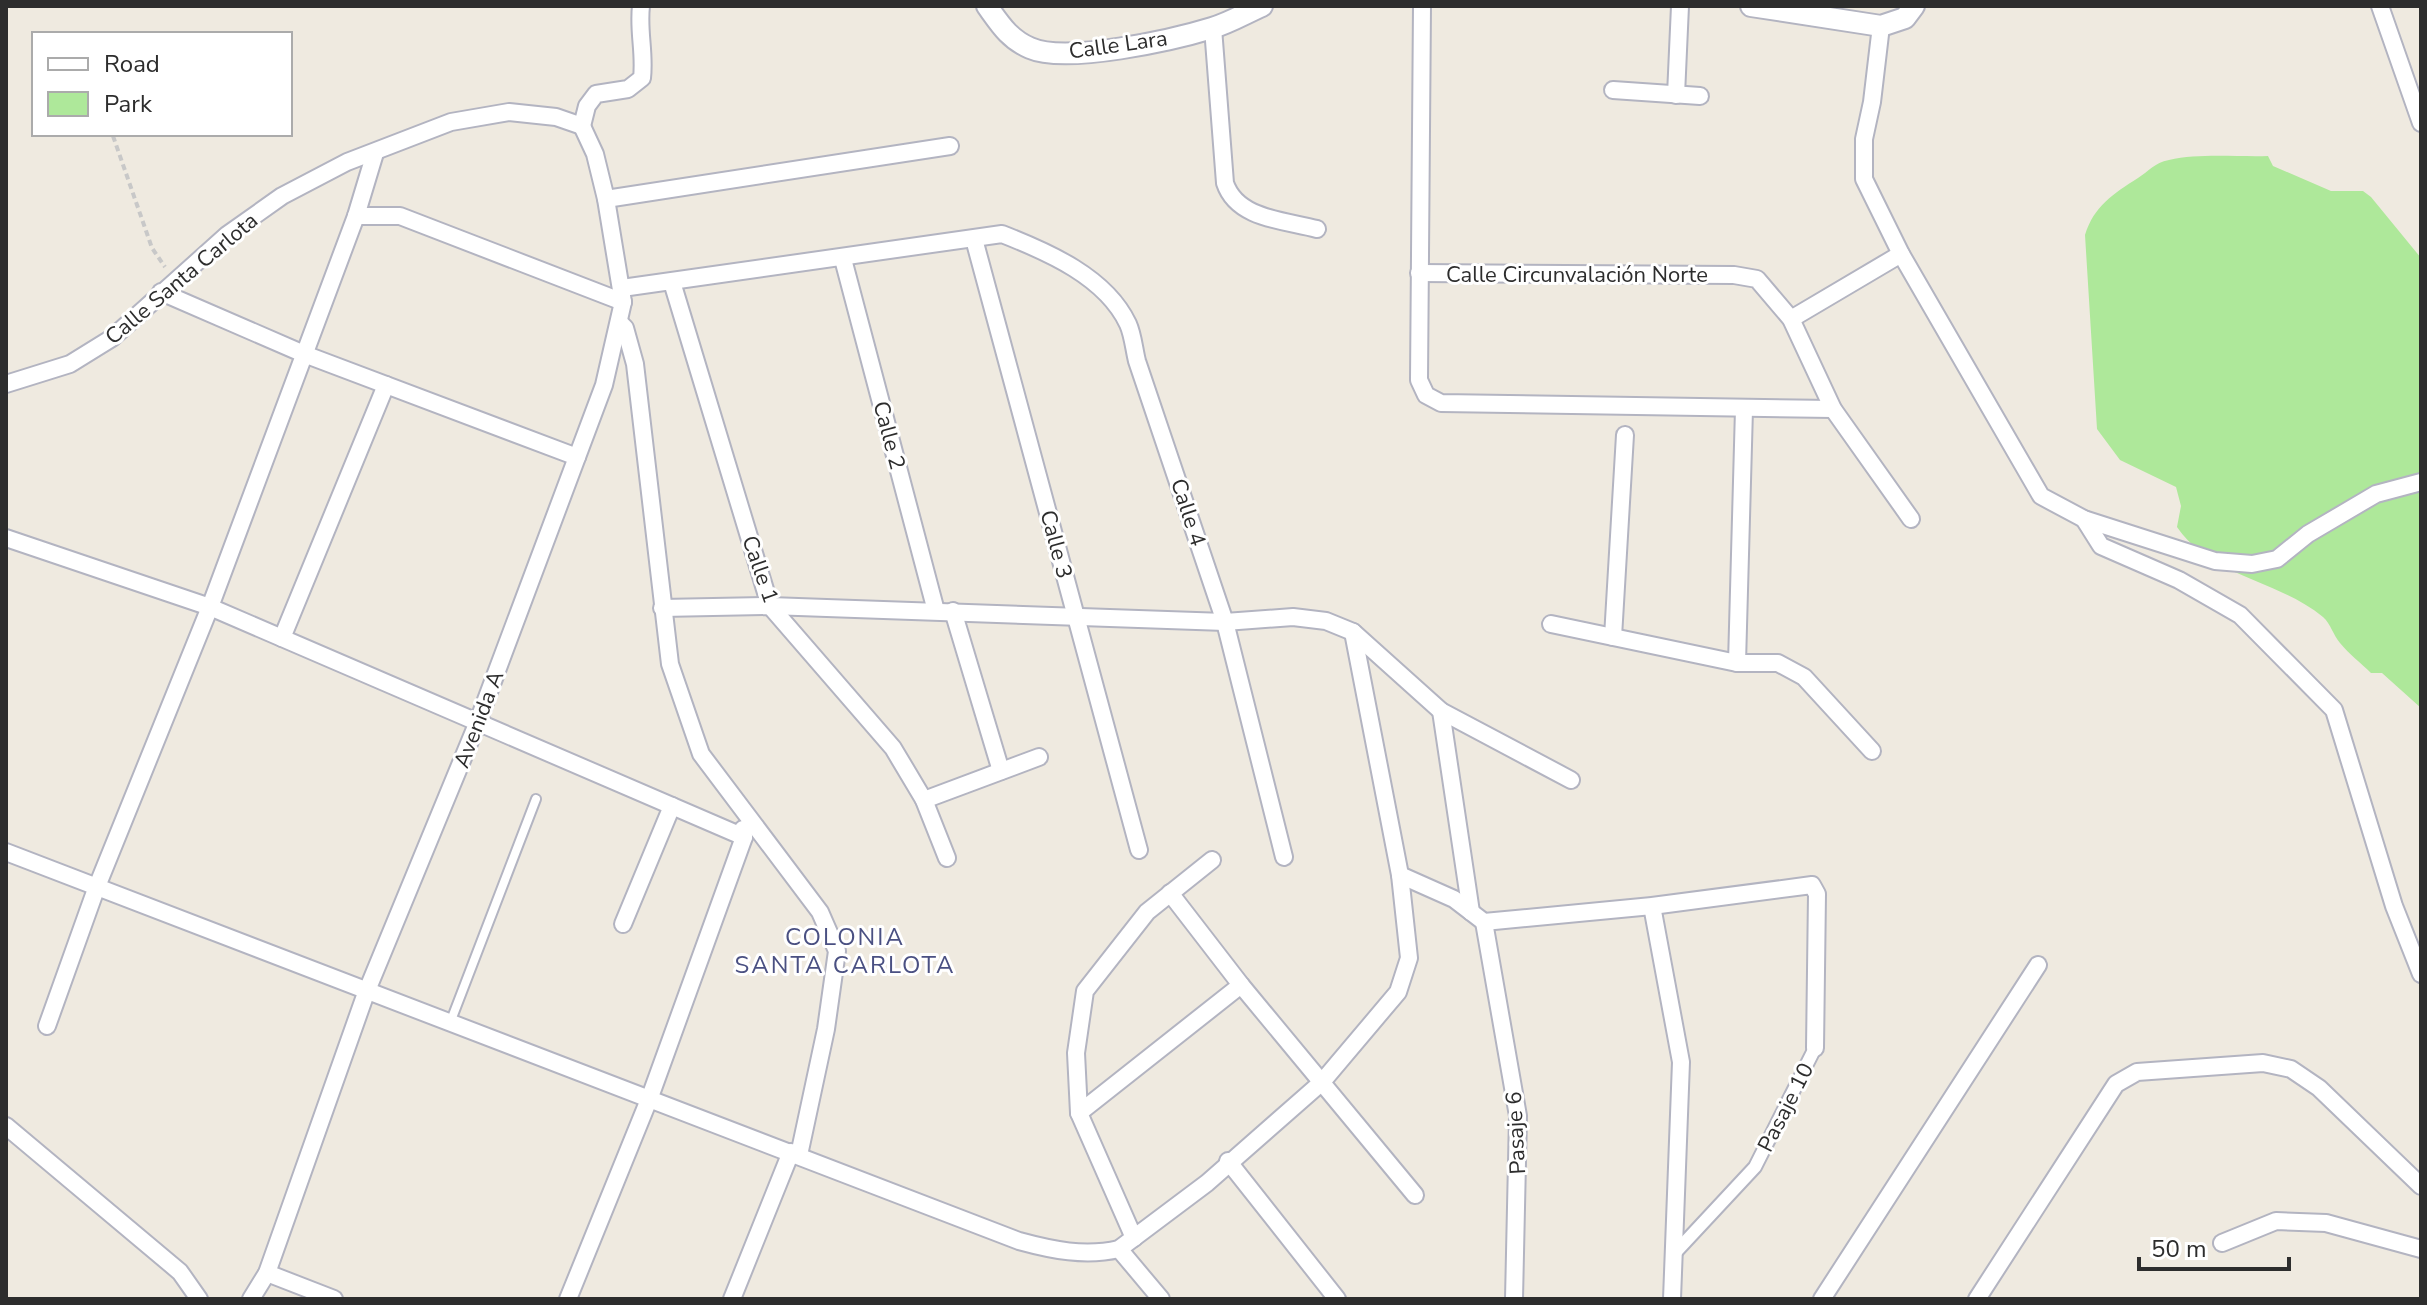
<svg xmlns="http://www.w3.org/2000/svg" width="2427" height="1305" font-family="'Nunito Sans',sans-serif">
	<rect width="100%" height="100%" fill="#efeae0"/>
	<path fill="#aee89a" d="M2268 156 2273 166 2331 191H2363L2371 197 2421 258V708L2382 673H2371C2361 663 2349 654 2340 643 2333 635 2331 624 2323 617 2277 579 2212 578 2177 527L2181 506 2176 487 2120 460 2097 429 2085 235C2094 206 2113 194 2138 178 2149 171 2154 163 2169 160 2199 153 2236 157 2268 156Z"/>
	<g fill="none" stroke-linecap="round" stroke-linejoin="round">
		<defs>
			<path id="service" d="M450 1023 536 799"/>
			<path id="pedestrian" d="M1673 1255 1755 1167 1815 1048"/>
			<g id="minor">
				<path d="M1422 6 1419 380 1426 395 1441 403 1833 409"/>
				<path d="M2380 6 2421 123"/>
				<path d="M1881 26 1872 102 1864 139V179L1901 254 2041 496 2084 519 2215 561 2252 564 2277 559 2308 534 2376 494 2421 482"/>
				<path d="M1213 28 1225 183C1237 219 1283 220 1317 229"/>
				<path d="M1613 90 1700 96"/>
				<path d="M1676 95 1680 6"/>
				<path d="M582 126 587 106 596 94 628 89 642 78C645 53 638 31 641 6"/>
				<path d="M606 199 950 146"/>
				<path d="M356 216H400L623 302"/>
				<path d="M974 239 1139 850"/>
				<path d="M843 259 936 611"/>
				<path d="M1419 273 1734 275 1757 279 1791 319 1833 409 1911 519"/>
				<path d="M672 282 770 606 893 748 924 800 947 858"/>
				<path d="M622 288 1002 234C1048 252 1106 277 1128 324 1133 335 1134 349 1137 361L1225 622 1284 857"/>
				<path d="M161 292 304 354 577 457"/>
				<path d="M1791 319 1901 254"/>
				<path d="M619 322 625 328 635 364 670 664 701 754 820 912 837 951 826 1029 799 1155"/>
				<path d="M6 384 70 364 112 338 227 235 282 196 347 162 451 122 509 112 556 117 582 126"/>
				<path d="M2084 519 2101 546 2179 580 2240 615 2334 710 2394 906 2421 974"/>
				<path d="M6 538 210 607 744 837"/>
				<path d="M662 608 770 606 1225 622 1293 617 1326 621 1353 632 1441 711 1571 780"/>
				<path d="M953 611 1001 771"/>
				<path d="M1551 624 1737 663H1778L1804 677 1872 751"/>
				<path d="M1353 632 1400 875 1454 899 1484 922 1652 906 1812 885 1817 894 1815 1048"/>
				<path d="M1613 637 1625 435"/>
				<path d="M282 638 386 385"/>
				<path d="M1737 663 1744 409"/>
				<path d="M1441 711 1471 912"/>
				<path d="M924 800 1039 757"/>
				<path d="M6 852 1019 1241C1052 1250 1085 1257 1119 1249L1207 1183 1322 1082 1398 992 1409 958 1400 875"/>
				<path d="M1170 893 1241 985 1415 1195"/>
				<path d="M1652 906 1681 1062 1672 1299"/>
				<path d="M1484 922 1518 1116 1514 1299"/>
				<path d="M623 924 672 806"/>
				<path d="M47 1026 96 889 210 607 356 216 375 153"/>
				<path d="M1079 1113 1241 985"/>
				<path d="M6 1126 180 1272 199 1299"/>
				<path d="M1228 1161 1337 1299"/>
				<path d="M1134 1238 1079 1113 1076 1053 1085 991 1147 912 1212 860"/>
				<path d="M2222 1243 2276 1221 2326 1223 2421 1249"/>
				<path d="M1119 1249 1161 1299"/>
				<path d="M267 1273 334 1299"/>
				<path d="M251 1299 267 1273 366 993 477 724 604 385 623 302 606 199 595 154 582 126"/>
				<path d="M568 1299 650 1097 744 837 743 829"/>
				<path d="M732 1299 791 1152"/>
				<path d="M1822 1299 2038 965"/>
				<path d="M1977 1299 2116 1084 2137 1072 2263 1063 2291 1069 2319 1088 2421 1186"/>
			</g>
			<g id="tertiary">
				<path d="M987 6C1000 24 1009 39 1030 48 1066 64 1173 40 1212 28 1229 23 1246 13 1262 6"/>
				<path d="M1751 6 1881 26 1905 18 1914 6"/>
			</g>
		</defs>
		<use href="#service" stroke="#b3b4c1" stroke-width="12"/>
		<use href="#pedestrian" stroke="#b3b4c1" stroke-width="16"/>
		<use href="#minor" stroke="#b3b4c1" stroke-width="20"/>
		<use href="#tertiary" stroke="#b3b4c1" stroke-width="24"/>
		<path stroke="#c8c8c8" stroke-width="4" stroke-dasharray="6 4" stroke-linecap="butt" d="M113 136 152 248 165 267"/>
		<use href="#service" stroke="#fff" stroke-width="8"/>
		<use href="#pedestrian" stroke="#fff" stroke-width="12"/>
		<use href="#minor" stroke="#fff" stroke-width="16"/>
		<use href="#tertiary" stroke="#fff" stroke-width="20"/>
	</g>
	<g text-anchor="middle" stroke-width="6" stroke-linejoin="round" paint-order="stroke">
		<g font-size="22" fill="#2d2d2d" stroke="#fff">
			<text transform="translate(1118 44) rotate(-8)" y="8">Calle Lara</text>
			<text x="1577" y="282">Calle Circunvalación Norte</text>
			<text transform="translate(181 278) rotate(-40)" y="8">Calle Santa Carlota</text>
			<text transform="translate(890 435) rotate(75)" y="8">Calle 2</text>
			<text transform="translate(1189 512) rotate(72)" y="8">Calle 4</text>
			<text transform="translate(1057 544) rotate(75)" y="8">Calle 3</text>
			<text transform="translate(761 569) rotate(71)" y="8">Calle 1</text>
			<text transform="translate(478 719) rotate(-69)" y="8">Avenida A</text>
			<text transform="translate(1785 1107) rotate(-63)" y="8">Pasaje 10</text>
			<text transform="translate(1515 1133) rotate(-93)" y="8">Pasaje 6</text>
		</g>
		<g font-size="24" letter-spacing="2" fill="#4a5082" stroke="#fff">
			<text x="845" y="945">COLONIA<tspan x="845" dy="28">SANTA CARLOTA</tspan></text>
		</g>
	</g>
	<rect width="2427" height="1305" fill="none" stroke="#2d2d2d" stroke-width="16"/>
	<rect x="32" y="32" width="260" height="104" fill="#ffffff" stroke="#ababab" stroke-width="2"/>
	<rect x="48" y="58" width="40" height="12" fill="#ffffff" stroke="#ababab" stroke-width="2"/>
	<text x="104" y="72" font-size="24" fill="#2d2d2d">Road</text>
	<rect x="48" y="92" width="40" height="24" fill="#aee89a" stroke="#ababab" stroke-width="2"/>
	<text x="104" y="112" font-size="24" fill="#2d2d2d">Park</text>
	<path d="M2139 1257v12h150v-12" fill="none" stroke="#2d2d2d" stroke-width="4"/>
	<text x="2151" y="1257" font-size="24" fill="#2d2d2d" stroke="#ffffff" stroke-width="6" paint-order="stroke">50 m</text>
</svg>
